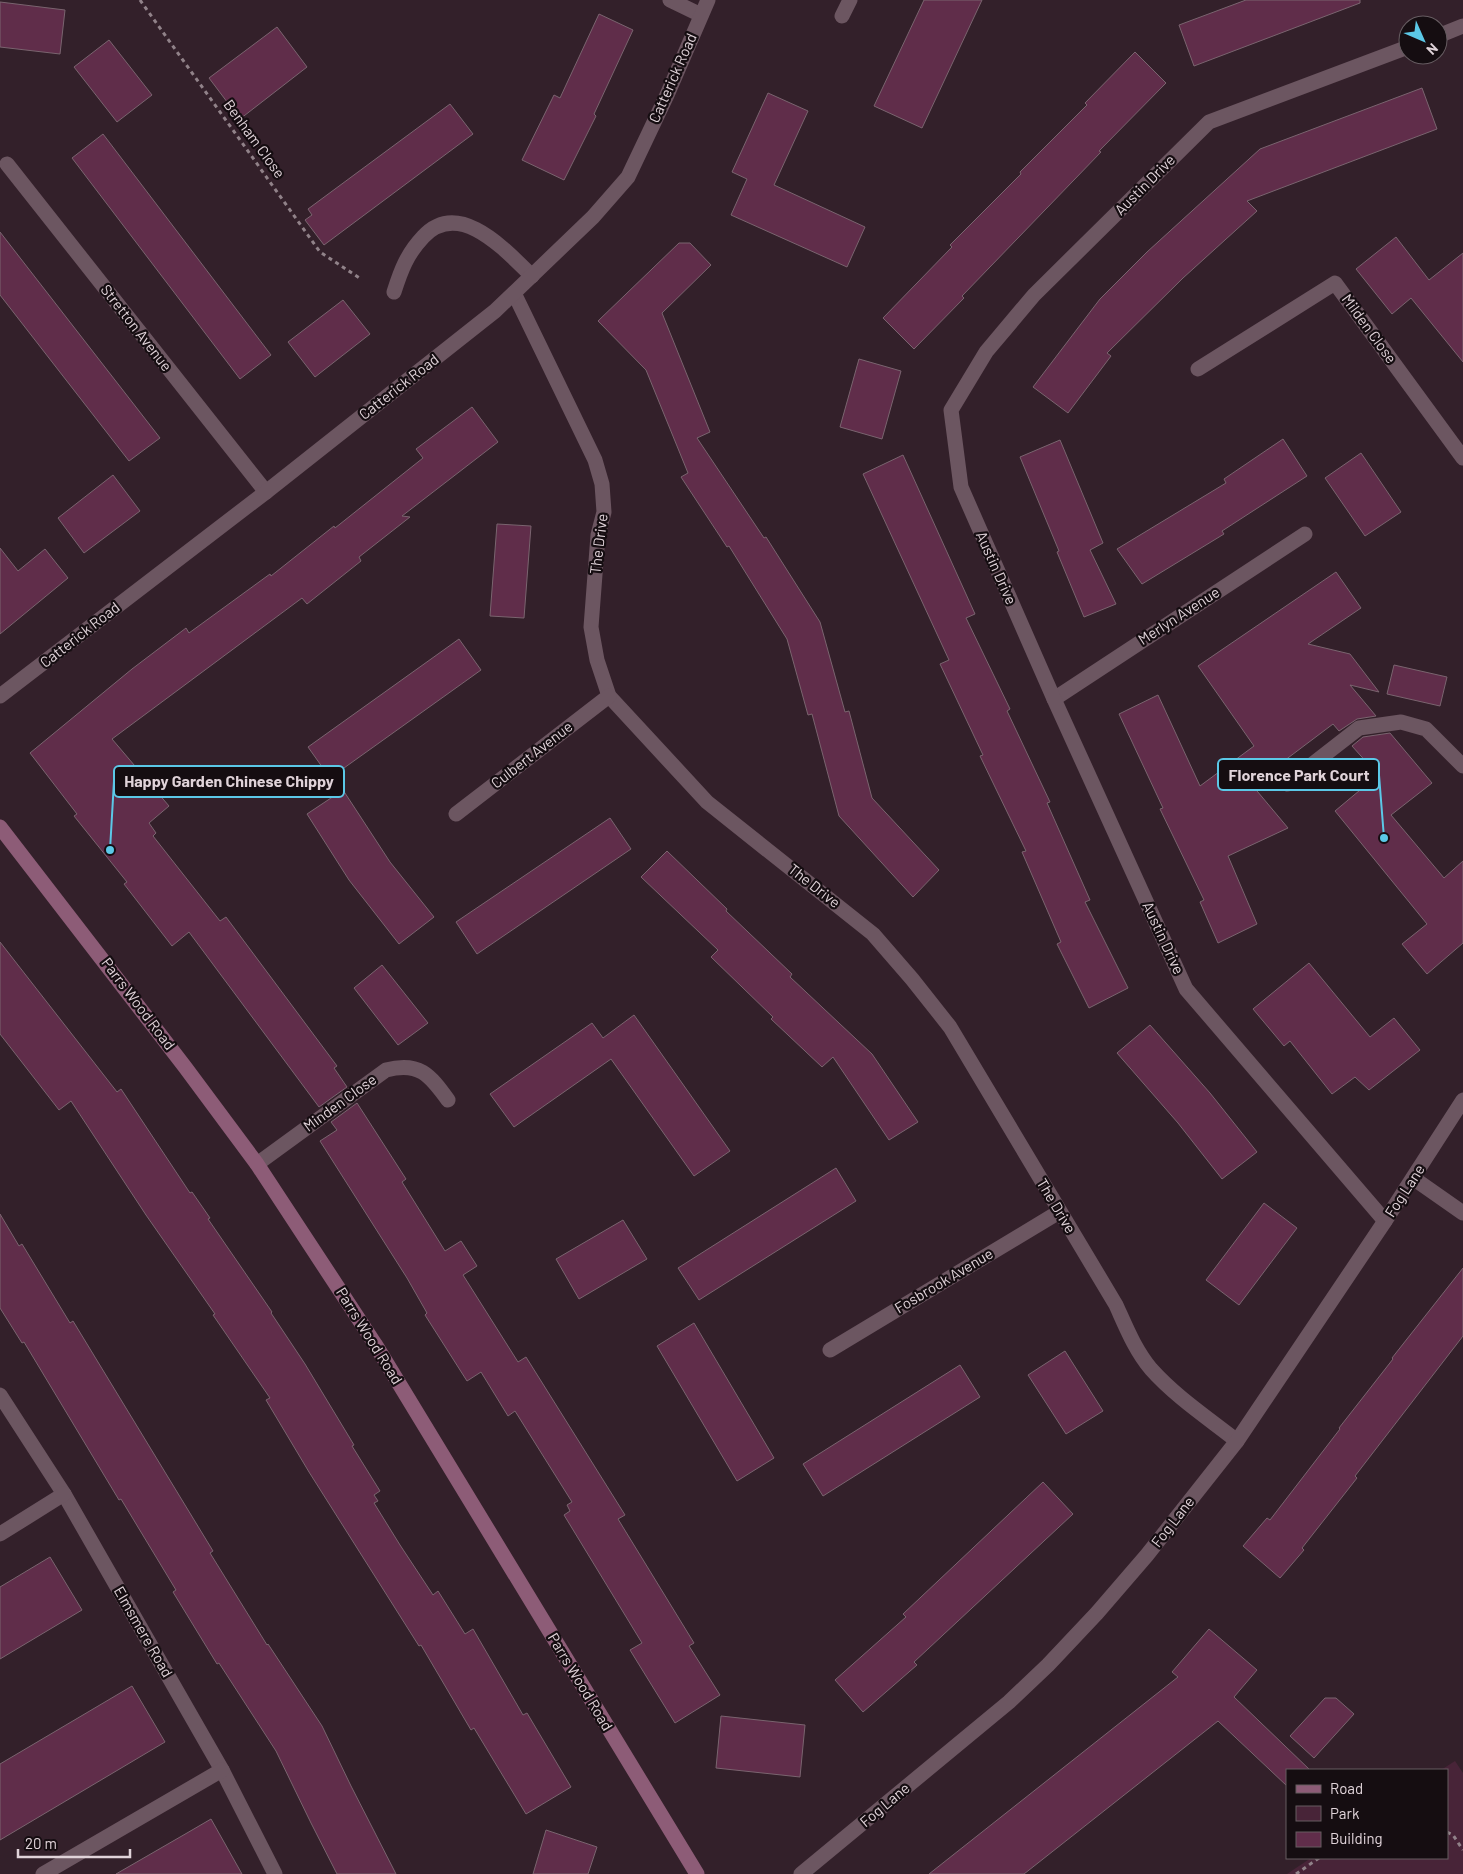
<svg xmlns="http://www.w3.org/2000/svg" width="1463" height="1874" font-family="Barlow,sans-serif">
	<rect width="100%" height="100%" fill="#33202a"/>
	<path fill="#482438" d="M1455 1761 1463 1773V1874H1287L1311 1858H1447V1770H1441Z"/>
	<g fill="#602d4a" stroke="#7a646f">
		<path d="M924 0H982L922 128 874 106Z"/>
		<path d="M1246 0H1360V3L1194 66 1179 25Z"/>
		<path d="M0 2 65 10 60 54 0 47Z"/>
		<path d="M599 14 633 30 594 114 596 116 564 180 522 160 554 95 560 98Z"/>
		<path d="M277 27 307 67 240 119 209 78Z"/>
		<path d="M109 40 152 95 117 122 74 67Z"/>
		<path d="M1135 52 1166 83 1099 151 1101 152 962 296 964 298 914 349 883 318 952 247 950 245 1021 174 1020 172 1087 105 1085 103Z"/>
		<path d="M1422 88 1437 129 1247 201 1257 211 1183 278 1107 353 1111 356 1068 413 1033 387 1100 299 1147 252 1260 149Z"/>
		<path d="M768 93 808 111 774 185 865 227 847 267 731 215 747 179 732 172Z"/>
		<path d="M450 104 473 134 324 245 305 220 312 215 308 209Z"/>
		<path d="M103 134 271 355 240 379 72 158Z"/>
		<path d="M0 232 160 438 129 461 0 295Z"/>
		<path d="M1396 237 1429 280 1463 253V362L1411 298 1392 314 1356 269Z"/>
		<path d="M679 243H690L711 265 662 313 710 432 697 438 764 538 766 537 820 622 845 712 849 711 872 798 939 870 913 897 839 816 812 714 808 715 787 639 729 546 727 547 681 477 688 473 646 370 598 321Z"/>
		<path d="M343 300 370 334 315 377 288 342Z"/>
		<path d="M859 359 901 371 882 439 840 427Z"/>
		<path d="M472 407 498 442 402 516 410 517 359 557 361 561 307 604 302 598 112 739 169 806 149 823 156 833 153 836 220 921 226 917 337 1066 334 1068 347 1087 319 1107 189 932 172 946 124 884 127 882 74 816 77 814 30 753 132 669 186 628 189 633 270 574 271 576 334 526 335 528 423 458 416 449Z"/>
		<path d="M1283 439 1307 476 1222 531 1224 534 1142 584 1117 549 1226 483 1224 479Z"/>
		<path d="M1060 440 1103 543 1090 550 1116 604 1084 617 1057 552 1059 551 1020 457Z"/>
		<path d="M1361 453 1401 512 1365 536 1325 478Z"/>
		<path d="M903 455 975 614 966 618 1010 709 1007 711 1050 802 1047 803 1090 900 1085 902 1128 988 1089 1008 1057 944 1061 942 1022 852 1026 851 980 756 983 755 940 664 949 660 863 474Z"/>
		<path d="M113 475 140 511 84 553 58 518Z"/>
		<path d="M497 524 531 526 524 618 490 616Z"/>
		<path d="M0 548 18 571 45 549 68 578 0 634Z"/>
		<path d="M1336 572 1361 608 1308 644 1350 654 1379 692 1350 685 1376 716 1357 719 1339 731 1333 724 1252 785 1288 828 1228 856 1257 924 1218 943 1200 902 1204 900 1160 809 1163 808 1119 714 1158 695 1200 786 1254 746 1198 666Z"/>
		<path d="M459 639 481 670 330 778 308 747Z"/>
		<path d="M1394 665 1447 677 1440 706 1387 694Z"/>
		<path d="M1390 733 1432 783 1391 815 1444 878 1463 861V943L1427 974 1402 944 1427 924 1335 811 1378 775 1352 746 1363 737Z"/>
		<path d="M343 790 390 862 434 917 399 944 349 880 307 814Z"/>
		<path d="M610 818 631 849 477 954 456 922Z"/>
		<path d="M667 851 727 909 726 911 792 974 790 977 872 1054 918 1122 889 1140 833 1057 822 1067 771 1019 773 1017 711 957 718 950 641 877Z"/>
		<path d="M0 942 117 1092 121 1089 190 1193 192 1192 210 1218 208 1219 272 1312 271 1313 305 1364 354 1445 352 1446 380 1491 374 1495 378 1501 374 1503 400 1545 433 1595 438 1591 465 1634 473 1629 523 1715 527 1713 571 1787 526 1814 474 1728 471 1730 421 1645 419 1646 309 1472 266 1400 270 1398 213 1315 215 1314 146 1215 71 1101 59 1110 0 1034Z"/>
		<path d="M1309 963 1370 1037 1394 1018 1420 1050 1369 1090 1355 1077 1332 1094 1290 1041 1284 1046 1253 1009Z"/>
		<path d="M382 965 428 1023 398 1045 354 988Z"/>
		<path d="M634 1015 730 1151 694 1176 611 1059 514 1127 490 1094 592 1023 603 1038Z"/>
		<path d="M1150 1025 1210 1093 1257 1152 1222 1179 1178 1123 1117 1053Z"/>
		<path d="M357 1103 406 1179 402 1182 445 1251 461 1241 477 1266 463 1275 518 1362 526 1357 625 1515 618 1519 694 1643 689 1646 720 1695 675 1723 630 1650 642 1643 564 1515 570 1511 567 1505 572 1502 515 1411 508 1416 481 1372 467 1381 425 1315 427 1313 407 1278 320 1141 337 1130 331 1122Z"/>
		<path d="M836 1168 856 1201 699 1300 678 1268Z"/>
		<path d="M1264 1203 1297 1228 1239 1305 1206 1280Z"/>
		<path d="M0 1214 19 1246 22 1244 70 1323 73 1321 213 1551 210 1553 267 1645 268 1644 322 1726 351 1786 396 1874H337L311 1823 276 1751 219 1663 217 1664 173 1592 176 1590 121 1499 119 1500 24 1342 22 1343 0 1308Z"/>
		<path d="M623 1220 647 1259 579 1299 556 1259Z"/>
		<path d="M1463 1268V1336L1355 1476 1357 1478 1302 1548 1304 1550 1280 1578 1243 1546 1267 1518 1270 1520 1340 1429 1339 1428 1393 1359 1392 1358Z"/>
		<path d="M694 1323 774 1458 737 1481 657 1346Z"/>
		<path d="M1065 1351 1103 1411 1066 1434 1028 1375Z"/>
		<path d="M960 1365 980 1397 823 1496 803 1464Z"/>
		<path d="M1043 1482 1073 1514 914 1662 917 1665 863 1712 835 1680 906 1617 903 1614Z"/>
		<path d="M50 1557 82 1610 0 1659V1587Z"/>
		<path d="M1209 1629 1257 1670 1234 1697 1310 1770H1287V1786L1218 1721 1024 1874H929L1178 1677 1172 1672Z"/>
		<path d="M132 1686 165 1742 0 1840V1764Z"/>
		<path d="M1325 1698H1336L1354 1714 1314 1758 1290 1736Z"/>
		<path d="M721 1716 805 1725 800 1777 716 1768Z"/>
		<path d="M211 1819 242 1874H116L187 1833Z"/>
		<path d="M546 1830 597 1847 588 1874H533Z"/>
	</g>
	<g fill="none" stroke-linecap="round" stroke-linejoin="round">
		<g stroke="#918289" stroke-width="3" stroke-dasharray="4 4" stroke-linecap="butt">
			<path d="M140 0 320 252 361 279"/>
			<path d="M1447 1832 1453 1835 1463 1850"/>
			<path d="M1296 1874 1319 1858"/>
		</g>
		<g stroke="#6c5661" stroke-width="15">
			<path d="M842 16 850 0"/>
			<path d="M394 292C401 270 407 254 423 237 459 198 505 250 532 276"/>
		</g>
		<g stroke="#6c5661" stroke-width="15">
			<path d="M670 0 701 15"/>
			<path d="M1438 36 1463 26"/>
			<path d="M7 164 266 492"/>
			<path d="M514 293 595 460 602 484 604 512 598 535 591 627 597 660 609 696 707 802 873 934 912 979 950 1027 1116 1305C1126 1327 1135 1350 1151 1369 1176 1397 1208 1418 1237 1441"/>
			<path d="M1198 369 1335 283 1463 458"/>
			<path d="M0 696 266 492 495 311 593 217 628 177 667 95 708 0"/>
			<path d="M1054 699 1305 534"/>
			<path d="M1287 784 1359 728 1401 722 1426 729 1463 766"/>
			<path d="M456 814 609 696"/>
			<path d="M257 1164 386 1070C419 1061 430 1075 448 1100"/>
			<path d="M1413 1178 1463 1213"/>
			<path d="M1385 1221 1186 989 1054 699 961 487 951 410 986 352 1034 295 1209 122 1408 47"/>
			<path d="M830 1350 1059 1212"/>
			<path d="M0 1395 64 1494 222 1770 275 1874"/>
			<path d="M0 1534 64 1494"/>
			<path d="M43 1874 222 1770"/>
			<path d="M801 1874 1009 1702 1048 1665 1097 1613 1147 1555 1237 1441 1385 1221 1463 1100"/>
		</g>
		<path stroke="#8d5c77" stroke-width="15" d="M0 827 185 1067 257 1164 375 1344 697 1874"/>
	</g>
	<g text-anchor="middle" stroke-width="4.5" stroke-linejoin="round" paint-order="stroke">
		<g font-size="15" fill="#e0d3d9" stroke="#150d11">
			<text transform="translate(673 78) rotate(-66)" y="5">Catterick Road</text>
			<text transform="translate(254 139) rotate(54)" y="5">Benham Close</text>
			<text transform="translate(1145 185) rotate(-45)" y="5">Austin Drive</text>
			<text transform="translate(136 328) rotate(52)" y="5">Stretton Avenue</text>
			<text transform="translate(1369 329) rotate(54)" y="5">Milden Close</text>
			<text transform="translate(399 387) rotate(-38)" y="5">Catterick Road</text>
			<text transform="translate(599 544) rotate(-83)" y="5">The Drive</text>
			<text transform="translate(996 568) rotate(66)" y="5">Austin Drive</text>
			<text transform="translate(1179 616) rotate(-33)" y="5">Merlyn Avenue</text>
			<text transform="translate(80 635) rotate(-38)" y="5">Catterick Road</text>
			<text transform="translate(532 755) rotate(-38)" y="5">Culbert Avenue</text>
			<text transform="translate(814 886) rotate(38)" y="5">The Drive</text>
			<text transform="translate(1163 938) rotate(65)" y="5">Austin Drive</text>
			<text transform="translate(138 1004) rotate(53)" y="5">Parrs Wood Road</text>
			<text transform="translate(340 1103) rotate(-36)" y="5">Minden Close</text>
			<text transform="translate(1405 1191) rotate(-57)" y="5">Fog Lane</text>
			<text transform="translate(1056 1206) rotate(59)" y="5">The Drive</text>
			<text transform="translate(944 1281) rotate(-31)" y="5">Fosbrook Avenue</text>
			<text transform="translate(369 1336) rotate(58)" y="5">Parrs Wood Road</text>
			<text transform="translate(1173 1522) rotate(-52)" y="5">Fog Lane</text>
			<text transform="translate(143 1632) rotate(60)" y="5">Elmsmere Road</text>
			<text transform="translate(580 1682) rotate(59)" y="5">Parrs Wood Road</text>
			<text transform="translate(885 1805) rotate(-40)" y="5">Fog Lane</text>
		</g>
	</g>
	<path fill="none" stroke="#5bc8e7" stroke-width="2" d="M1384 838L1379 775M110 850L114 781"/>
	<g fill="#5bc8e7" stroke="#150d11" stroke-width="2">
		<circle cx="1384" cy="838" r="5"/>
		<circle cx="110" cy="850" r="5"/>
	</g>
	<g fill="#150d11" stroke="#5bc8e7" stroke-width="2">
		<rect x="1218" y="759" width="161" height="31" rx="5"/>
		<rect x="114" y="766" width="230" height="31" rx="5"/>
	</g>
	<g font-size="16" text-anchor="middle" font-weight="bold" fill="#e0d3d9">
		<text x="1299" y="781">Florence Park Court</text>
		<text x="229" y="787">Happy Garden Chinese Chippy</text>
	</g>
	<rect x="1286" y="1769" width="162" height="90" fill="#150d11" stroke="#665c61"/>
	<rect x="1296" y="1785" width="25" height="8" fill="#8d5c77" stroke="#665c61"/>
	<text x="1330" y="1794" font-size="15" fill="#e0d3d9">Road</text>
	<rect x="1296" y="1806" width="25" height="15" fill="#482438" stroke="#665c61"/>
	<text x="1330" y="1819" font-size="15" fill="#e0d3d9">Park</text>
	<rect x="1296" y="1832" width="25" height="15" fill="#602d4a" stroke="#665c61"/>
	<text x="1330" y="1844" font-size="15" fill="#e0d3d9">Building</text>
	<g transform="translate(1423 40) rotate(135)"><circle r="24" fill="#150d11" stroke="#665c61"/>
	<path d="M0-4L9 19L0 12L-9 19Z" fill="#5bc8e7"/>
	<text y="-8" font-size="14" font-weight="bold" text-anchor="middle" fill="#e0d3d9">N</text>
	</g>
	<path d="M18 1849v8h112v-8" fill="none" stroke="#e0d3d9" stroke-width="2.5"/>
	<text x="25" y="1849" font-size="15" fill="#e0d3d9" stroke="#150d11" stroke-width="4" paint-order="stroke">20 m</text>
</svg>
